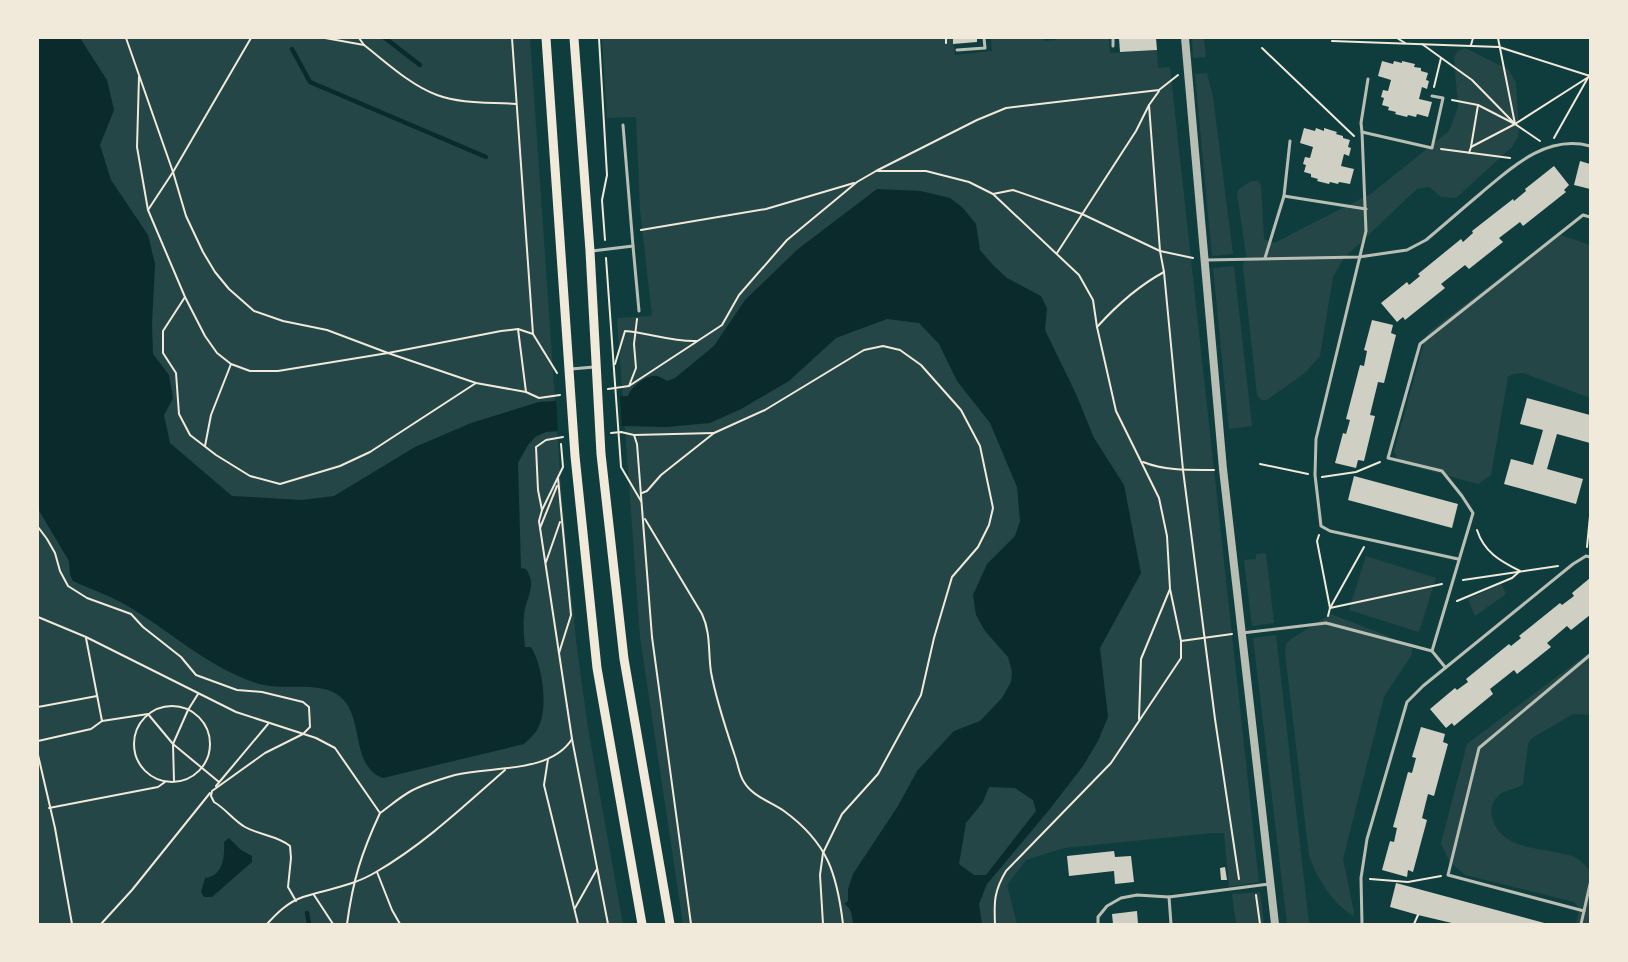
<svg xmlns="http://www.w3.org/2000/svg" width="1628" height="962" font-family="Commissioner,sans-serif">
	<rect width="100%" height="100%" fill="#0f3d3e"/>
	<g fill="#244646">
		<path d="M38 38H530L561 487 576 641 588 728 623 924H38Z"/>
		<path d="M602 38H953L955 55 992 51 991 38H1043L1044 41 1056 40V38H1109L1110 53 1157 50 1158 68 1170 67 1259 882 1229 887 1224 833H1212L1064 848 1026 860 1007 885 1017 924H683L640 637 617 318 652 316 640 209 636 117 607 118Z"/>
		<path d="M1192 38H1204L1206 57 1193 58Z"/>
		<path d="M1465 48 1509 70 1516 83 1519 129 1518 137 1512 147 1456 198 1441 197 1429 187 1417 189 1344 258 1333 277 1320 356 1305 373 1267 400H1261L1257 395 1243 266 1246 255 1237 194 1239 189 1251 181H1258L1261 185 1264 239 1274 243 1372 193 1449 131 1458 107 1454 57 1458 51Z"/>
		<path d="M1207 73 1213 97 1233 254 1212 256 1195 74Z"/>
		<path d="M1561 235 1590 245V398L1523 373 1513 374 1508 377 1491 475 1478 484 1405 464 1397 458 1394 451 1425 339 1430 331 1551 239Z"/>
		<path d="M1234 266 1252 426 1229 429 1213 268Z"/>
		<path d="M1266 553 1274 623 1252 626 1244 560 1256 559V554Z"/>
		<path d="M1366 556 1436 578 1419 632 1349 610Z"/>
		<path d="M1502 584 1506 594 1475 616 1468 599Z"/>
		<path d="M1331 614 1405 643 1412 648V654L1384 697 1343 859 1354 912 1353 916C1333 904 1316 877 1309 855L1285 653 1286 644 1291 639Z"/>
		<path d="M1276 635 1309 923 1287 924 1253 638Z"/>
		<path d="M1590 652V715L1573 714 1532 738 1528 744 1523 784C1514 791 1504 789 1498 796 1492 802 1490 810 1492 817 1501 852 1545 847 1572 856 1580 859 1585 865 1590 871V924H1576L1579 908 1574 902 1465 875 1449 861 1441 843 1467 744Z"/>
		<path d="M1260 892 1264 924H1236L1232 894Z"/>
	</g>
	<g fill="#0a2a2b" fill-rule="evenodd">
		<path d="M38 38H80L107 80 114 110 100 145 111 180 148 235 155 264 152 324 153 354 169 375 173 398 164 415 170 443 232 496 302 500 334 496 415 447 471 423 539 402 628 396C631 387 647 374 657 376 661 377 664 379 667 381L675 378 714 346 745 300 798 249 877 189 921 191 950 198 962 207 976 224 980 250 992 264 1007 278 1041 296 1047 308 1045 330 1076 394 1094 438 1124 485 1141 573 1100 648 1108 717 1098 741 1083 766 1049 810 987 884 979 904 982 924H853C852 916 852 908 844 904L848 901V889L853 874 898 806 917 771 954 731 980 721 1002 698 1011 682 1012 672 1008 657 985 631 976 615 973 595 987 564 1015 536 1020 521 1017 487 990 423 957 381 939 344 919 323 887 319 836 338 789 381 741 409 710 423 667 427 623 426 546 432 535 437 528 445 518 463 521 568 526 569C538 586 525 598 524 616 523 626 524 637 525 647H531C543 666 549 710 537 730 534 735 528 740 524 744L383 778C347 765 368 709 333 692 311 682 280 691 256 683 208 667 174 634 131 608 114 597 92 590 73 581L70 575 69 561 38 509ZM989 787 1015 788 1033 800 1036 811 986 875H974L959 864 966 823 983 802Z"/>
		<path d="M229 838 241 850 252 856V862L212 897H204L201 892 205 878C223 876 225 857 224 842Z"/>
	</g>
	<path fill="#0f3d3e" d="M620 394 622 429 558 434 556 398Z"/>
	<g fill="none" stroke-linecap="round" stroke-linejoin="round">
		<g stroke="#0a2a2b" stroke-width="4.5">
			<path d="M385 38 420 65"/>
			<path d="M292 49 310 82 486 157"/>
			<path d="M307 913 309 924"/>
		</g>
	</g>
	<g fill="#cfcfc3">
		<path d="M953 38H977V42L953 44Z"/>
		<path d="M1119 38H1156L1157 50 1120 52Z"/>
		<path d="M1382 61 1393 64 1394 61 1402 63V61L1415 64 1414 67 1421 68V71L1428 73 1426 80 1429 81 1427 89 1422 87 1419 99 1432 102 1428 117 1417 114 1416 117 1408 115 1407 117 1395 114 1396 112 1388 110 1389 107 1382 105 1384 98 1381 97 1383 90 1388 91 1391 80 1378 76Z"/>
		<path d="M1304 128 1315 131 1316 128 1324 131V128L1337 132 1336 134 1343 136V138L1350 140 1348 147 1351 148 1349 156 1344 154 1341 166 1354 169 1350 184 1339 182 1338 184 1330 182 1329 184 1317 181 1318 179 1311 177V174L1304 172 1306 165 1303 164 1305 157 1310 158 1313 147 1300 143Z"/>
		<path d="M1580 161 1590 164V189L1574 185Z"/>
		<path d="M1554 166 1569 185 1564 190 1566 192 1523 226 1520 222 1499 238 1503 242 1469 269 1465 265 1441 284 1445 288 1405 320 1403 317 1397 322 1381 303 1407 282 1409 285 1420 276 1418 274 1461 239 1463 242 1473 233 1472 231 1513 199 1514 201 1526 191 1525 189Z"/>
		<path d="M1372 320 1393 325 1391 333 1396 335 1384 383 1378 382 1370 415 1375 416 1364 461 1358 460 1356 468 1335 463 1343 433 1346 434 1350 420 1346 419 1360 365 1364 366 1367 351 1364 350Z"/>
		<path d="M1527 398 1590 415V443L1557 434 1547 469 1583 479 1576 504 1504 484 1511 459 1533 465 1543 430 1520 424Z"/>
		<path d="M1354 476 1458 504 1452 528 1348 500Z"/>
		<path d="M1590 578V615L1571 630 1567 626 1547 643 1551 647 1517 674 1514 670 1490 689 1493 694 1454 726 1452 723 1446 728 1430 709 1455 688 1457 690 1468 682 1466 679 1509 644 1511 646 1521 638 1519 636 1560 603 1562 605 1574 596 1572 593Z"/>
		<path d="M1421 727 1445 734 1443 742 1448 744 1434 796 1428 794 1422 818 1427 820 1413 872 1408 870 1407 877 1382 870 1390 841 1394 842 1397 828 1393 827 1408 772 1412 773 1416 758 1412 757Z"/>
		<path d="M1114 851 1115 857 1131 856 1134 882 1115 884 1114 871 1069 876 1067 856Z"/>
		<path d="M1225 867 1227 880H1221L1220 868Z"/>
		<path d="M1396 883 1548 924H1456L1418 915 1390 907Z"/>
		<path d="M1137 911 1138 924H1113L1112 914Z"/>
	</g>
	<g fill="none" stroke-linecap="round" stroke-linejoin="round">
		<g stroke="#f1e9da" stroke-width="2">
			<path d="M126 38 173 172 186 216 203 252 215 272 229 289 254 311 283 321 327 330 388 353 501 331 518 329 533 334"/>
			<path d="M325 38 364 45"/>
			<path d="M359 38 364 45C386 62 410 85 437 95 461 104 490 102 516 104"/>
			<path d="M512 38 533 334 557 373"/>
			<path d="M599 38 607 175 602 200 605 240"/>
			<path d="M946 38V43"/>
			<path d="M1397 38 1405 43"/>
			<path d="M1332 41 1499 47 1590 76"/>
			<path d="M1422 44 1472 80 1515 124 1540 141"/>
			<path d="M1471 45 1473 38"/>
			<path d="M1262 48 1354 136"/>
			<path d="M139 77 137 147 148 210 185 297 205 336 217 353 231 364 250 371H278L388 353 476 383 526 392"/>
			<path d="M1434 87 1441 58"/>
			<path d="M1452 100 1478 105 1515 124 1498 38"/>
			<path d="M1149 105 1160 251 1164 272 1183 470 1215 719 1239 879"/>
			<path d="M1554 138 1590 74"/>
			<path d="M1471 147 1478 105"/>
			<path d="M1441 149 1510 158"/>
			<path d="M1469 153 1471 147 1515 124 1587 78"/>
			<path d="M878 171H926L969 182 993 194 1079 275 1093 300 1097 327 1116 411 1159 498 1167 536 1170 589 1181 641"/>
			<path d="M993 194 1013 190 1082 214 1160 251 1193 258"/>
			<path d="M148 210 173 172 251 38"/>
			<path d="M641 230 766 209 854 183"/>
			<path d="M1057 253 1136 131 1149 105 1159 91"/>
			<path d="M606 258 621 467 641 501"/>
			<path d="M185 297 163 331V353L176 373 179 414 190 435 216 455 250 476 280 484 340 466 370 452 476 383"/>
			<path d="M637 319 634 344 636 368 629 386 722 325 739 295 787 240 857 182 876 171 977 120 1006 108 1159 90 1178 75"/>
			<path d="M1097 327C1117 305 1138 286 1164 272"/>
			<path d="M518 329 526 392 539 398 560 395"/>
			<path d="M615 364 625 331C649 333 672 342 697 341"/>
			<path d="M608 389 629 386"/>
			<path d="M611 433 621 432 634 435 637 444 652 637 691 924"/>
			<path d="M634 435 714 433"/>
			<path d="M205 446 211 415 231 364"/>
			<path d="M1143 462C1166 471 1189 470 1214 470"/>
			<path d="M1260 464 1308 474"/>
			<path d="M1322 477 1356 472 1380 462"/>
			<path d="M558 478 571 615 559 653"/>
			<path d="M642 493 647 491 661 475 714 433 765 410 864 350 883 346 900 350 921 365 961 410 980 446 993 508 989 525 978 547 952 577 934 638 921 695 878 774 842 814 823 853 820 875 823 924"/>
			<path d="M542 510 538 490 536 447 546 440 563 437"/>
			<path d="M645 519 702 614C711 633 708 652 711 672 716 700 726 729 735 756 738 764 739 775 744 782 752 796 771 802 784 811 828 843 837 874 843 924"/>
			<path d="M38 527 47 539 55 553 60 571 68 586 87 598 131 614 143 627 181 657 196 675 237 690 262 692 303 702 309 707 310 727 303 734 265 753 212 791 211 796 214 802C226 809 233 820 245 827 259 835 279 836 290 846L291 858 288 887 296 901"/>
			<path d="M540 528 557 486"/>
			<path d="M1319 535 1317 541 1330 608 1442 584"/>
			<path d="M1587 547 1590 516"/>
			<path d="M546 562 560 522"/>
			<path d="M1463 580 1558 566"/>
			<path d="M1457 601 1512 578 1520 571C1500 561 1484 552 1477 530"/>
			<path d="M1328 616 1330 608 1364 547"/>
			<path d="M38 617 86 637 236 712 316 738 335 748 380 813C361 854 353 880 347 924"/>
			<circle cx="172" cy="744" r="38"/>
			<path d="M38 707 97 696"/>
			<path d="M1139 719 1141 659 1170 589"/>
			<path d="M102 721 148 714 173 744 219 782"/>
			<path d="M572 739 608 924"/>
			<path d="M38 741 91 729 102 721 86 638"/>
			<path d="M38 755 55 828 72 924"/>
			<path d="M548 759 544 785 578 924"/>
			<path d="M174 781 173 744 188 710 198 694"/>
			<path d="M216 786 268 724"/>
			<path d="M49 808 158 787 165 782"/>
			<path d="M380 813C390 806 400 797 411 791 424 784 441 779 455 775 490 766 550 774 572 739L539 521 542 510 563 467 561 444"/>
			<path d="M377 872 392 910 400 924"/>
			<path d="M1370 879 1408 882 1441 876"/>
			<path d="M314 895 333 924"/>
			<path d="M1256 895 1260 924"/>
			<path d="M575 908 597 869"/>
			<path d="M101 924 132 890 210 793"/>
			<path d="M267 924C277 913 288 902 303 897 328 889 353 886 376 872 423 845 464 806 505 770"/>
			<path d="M995 924C994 902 994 891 1006 871L1111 763 1181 658V641L1232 634"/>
			<path d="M1414 924 1418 915"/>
		</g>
		<g stroke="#b8beb3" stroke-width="3">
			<path d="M1113 38V46"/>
			<path d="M957 50 985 48 984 38"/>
			<path d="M1368 79 1361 123 1362 132 1432 148 1443 98 1432 96"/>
			<path d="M1362 132 1366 231 1316 439 1315 475 1321 526 1330 531 1458 559"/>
			<path d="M1284 196 1290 141"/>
			<path d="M633 246 639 311"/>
			<path d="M592 251 633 246 623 125"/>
			<path d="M1265 258 1284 196 1366 209"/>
			<path d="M1206 260 1359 257 1407 250 1426 240C1444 225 1462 209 1480 194 1511 168 1546 134 1590 146"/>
			<path d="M571 369 594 367"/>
			<path d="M1242 633 1326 623 1432 651 1473 513 1462 496 1442 471 1388 458 1420 344 1583 215 1590 217"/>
			<path d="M1432 651 1445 667"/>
			<path d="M1590 655 1479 748 1448 875 1584 911 1590 884"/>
			<path d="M1169 897 1171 924"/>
			<path d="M1098 924V917L1107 906 1121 898 1137 895 1169 897 1269 884"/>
			<path d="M1362 924 1361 878 1367 839 1407 702 1423 686 1573 564 1586 556 1590 557"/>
			<path d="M1581 924 1584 911"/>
		</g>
		<path stroke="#b8beb3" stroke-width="8" d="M1185 38 1223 469 1275 924"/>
		<g stroke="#f1e9da" stroke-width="9">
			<path d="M546 38 575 456 597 668 642 924"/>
			<path d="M574 38 590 251 601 454 624 659 670 924"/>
		</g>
	</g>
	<rect width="1628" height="962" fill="none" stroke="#f1e9da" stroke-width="78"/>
</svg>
